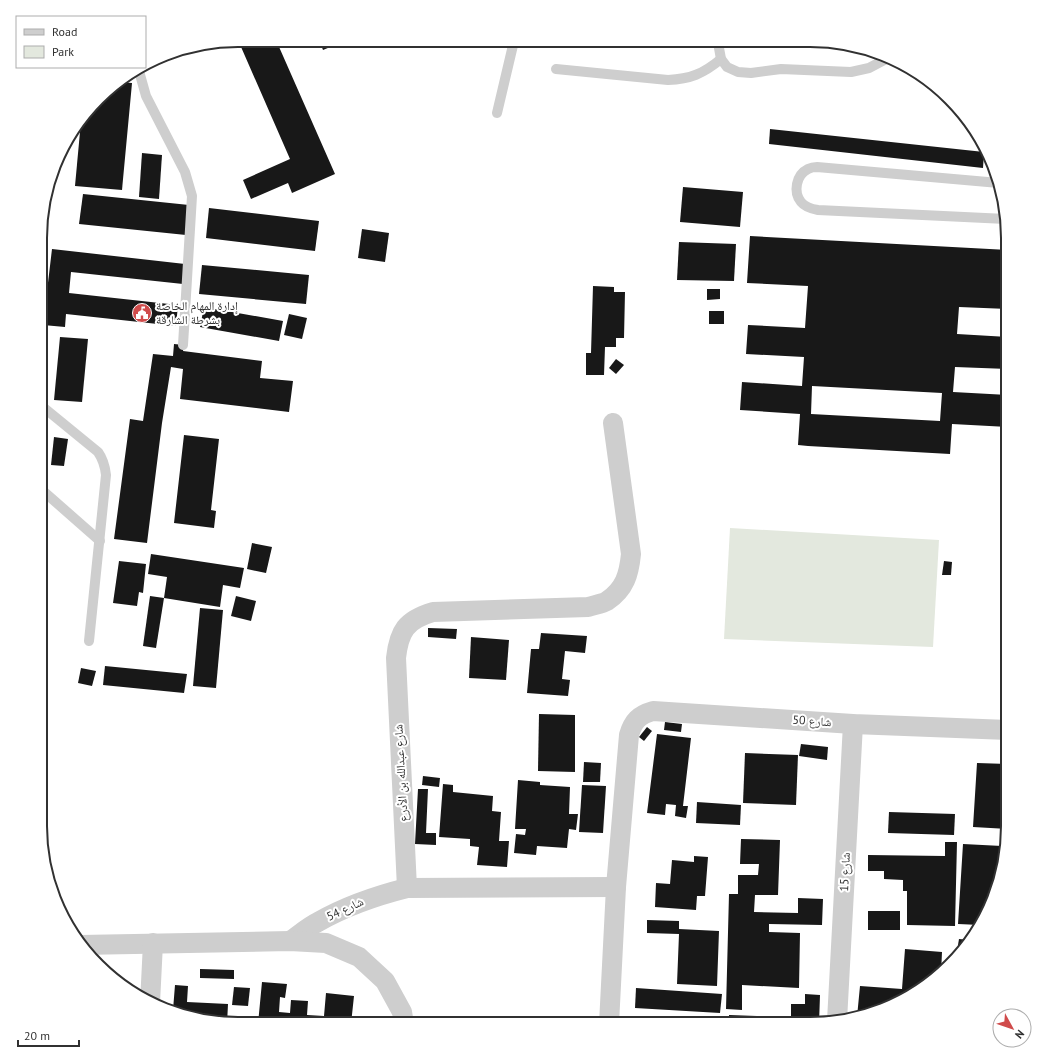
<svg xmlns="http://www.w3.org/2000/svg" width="1048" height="1064" font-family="'PT Sans','Noto Naskh Arabic',sans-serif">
	<rect width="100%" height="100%" fill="#fff"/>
	<path fill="#e3e8de" d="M730 528 939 540 933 647 724 639Z"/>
	<g fill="#181818" fill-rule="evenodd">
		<path d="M238 40H276L335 174 292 193 288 183 251 199 243 180 290 159Z"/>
		<path d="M319 40H347L323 50Z"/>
		<path d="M119 82 132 83 122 190 75 186 81 121 108 89Z"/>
		<path d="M770 129 984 152 983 168 769 144Z"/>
		<path d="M142 153 162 155 159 199 139 197Z"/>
		<path d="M683 187 743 192 740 227 680 222Z"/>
		<path d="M83 194 189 205 186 235 79 224Z"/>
		<path d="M209 208 319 221 315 251 206 238Z"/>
		<path d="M362 229 389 233 385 262 358 258Z"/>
		<path d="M750 236 1008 250V309L959 307 957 334 1008 337V369L955 367 953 392 1008 395V427L952 424 950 454 808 446 798 445 800 414 740 410 742 382 802 386 804 357 746 354 748 325 805 328 808 286 747 283ZM812 386 942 393 940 421 811 414Z"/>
		<path d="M679 242 736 244 734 281 677 280Z"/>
		<path d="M52 249 185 264 183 284 71 272 69 293 178 305 176 326 66 314 65 327 43 325Z"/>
		<path d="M202 265 309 275 306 304 199 294Z"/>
		<path d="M593 286 614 287V292H625L624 338H616V347H605L604 375H586V353H591Z"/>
		<path d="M707 289H720V299L707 300Z"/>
		<path d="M204 307 283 321 279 341 200 327Z"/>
		<rect x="709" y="311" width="15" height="13"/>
		<path d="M289 314 307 318 302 339 284 335Z"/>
		<path d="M60 337 88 339 82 402 54 400Z"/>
		<path d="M174 344 184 345 183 351 262 361 260 378 293 381 289 412 180 399 183 369 171 367 162 423 147 543 114 539 130 419 143 421 153 354 173 356Z"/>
		<path d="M616 359 624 365 616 374 609 368Z"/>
		<path d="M184 435 219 439 211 510 216 511 214 528 174 523Z"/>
		<path d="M54 437 68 439 64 466 51 465Z"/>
		<path d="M252 543 272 547 266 573 247 569Z"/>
		<path d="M151 554 244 568 240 588 223 585 220 607 164 598 167 577 148 574Z"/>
		<path d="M119 561 146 564 143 593 139 592 137 606 113 603Z"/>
		<path d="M944 561 952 562 951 575H942Z"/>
		<path d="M150 596 164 598 156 648 143 646Z"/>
		<path d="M236 596 256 601 251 621 231 616Z"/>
		<path d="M200 608 223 610 216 688 193 686Z"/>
		<path d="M428 628 457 629 456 639 428 637Z"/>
		<path d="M541 633 587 636 585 653 565 651 562 679 570 680 568 696 527 693 531 649H539Z"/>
		<path d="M471 637 509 640 506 680 469 678Z"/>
		<path d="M105 666 187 674 184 693 103 685Z"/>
		<path d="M81 668 96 671 92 686 78 683Z"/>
		<path d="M539 714 575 715V772L538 771Z"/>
		<path d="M665 722 682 724 681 732 664 730Z"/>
		<path d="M647 727 652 731 644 741 639 737Z"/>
		<path d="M657 734 691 738 683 806H688L686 818 675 816 676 805 666 804 665 815 647 813Z"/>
		<path d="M801 744 828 747 827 760 799 756Z"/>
		<path d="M745 753 798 755 796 805 743 803Z"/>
		<path d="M584 762 601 763 600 782H583Z"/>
		<path d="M977 763 1008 764V829L973 827Z"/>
		<path d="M423 776 440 778 439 787 422 785Z"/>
		<path d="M518 780 540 782V785L570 787 569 814H578L576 830 569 829 567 848 537 846 536 855 514 853 516 834 525 835 526 829H515Z"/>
		<path d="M443 784 453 785V792L493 796 492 811 501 812 499 841H509L507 867 477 865 479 847 470 846V839L439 837Z"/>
		<path d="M582 785 606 786 603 833 579 832Z"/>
		<path d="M418 789H428L426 833H436V845L415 844Z"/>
		<path d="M697 802 741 805 740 825 696 823Z"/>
		<path d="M889 812 955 814 954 835 888 833Z"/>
		<path d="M741 839 780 840 778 895H755L754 912 798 913V898L823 899 822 925 769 924V932L800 933 799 988 742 985V1010L726 1009 729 894H738V875H758L759 864H740Z"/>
		<path d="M945 842H957L955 926 907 925V891H903V880L884 879V871H868V855L945 856Z"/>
		<path d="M963 844 1002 846V859L987 914 980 925 958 924Z"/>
		<path d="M694 856 708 857 705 896H697L696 910 655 907 656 883 670 884 672 860 694 862Z"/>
		<rect x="868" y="911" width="32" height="19"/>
		<path d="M647 920 679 921V929L719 931 717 986 677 984 679 934 647 933Z"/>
		<path d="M959 939 970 940 957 959 958 945Z"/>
		<path d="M905 949 942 952 941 974 930 983 874 1013 857 1017 860 986 902 989Z"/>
		<path d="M200 969 234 970V979L200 978Z"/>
		<path d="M262 982 287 984 285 998 280 997 279 1012 290 1013 291 1000 308 1001 307 1015 324 1016 326 993 354 996 351 1024H258Z"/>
		<path d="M175 985 188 986 187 1002 228 1004 227 1024 173 1010Z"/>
		<path d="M234 987 250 988 248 1006 232 1005Z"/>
		<path d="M636 988 722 994 720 1013 635 1008Z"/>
		<path d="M805 994 820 995 819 1024H729V1015L791 1017V1004H805Z"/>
		<path d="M238 1016 252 1018V1024H237Z"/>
	</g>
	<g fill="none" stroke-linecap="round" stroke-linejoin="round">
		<g stroke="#cecece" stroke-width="10">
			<path d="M720 41 719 48 721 59 727 67 738 72 751 73 781 69 851 72 869 68 886 59"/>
			<path d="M556 69 668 80C690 79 703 74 721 59"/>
			<path d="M139 71 146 96 185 172 192 196 183 345"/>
			<path d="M497 113 514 41"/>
			<path d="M999 183 817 167C814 167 810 168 808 169 796 175 793 192 801 202 805 207 812 209 818 210L1006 219"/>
			<path d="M43 407 98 452C103 459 105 466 106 475L89 641"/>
			<path d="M42 490 100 541"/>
		</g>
		<g stroke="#cecece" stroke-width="20">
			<path d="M407 888 396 658C399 631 406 620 433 612L588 607C594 605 602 604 607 601 625 589 629 574 631 554L613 423"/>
			<path d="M290 941C299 935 308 927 318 922 346 906 375 896 407 888L616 887"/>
			<path d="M80 945 290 941 326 943 359 957 385 981 402 1012 404 1024"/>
			<path d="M150 1003 153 943"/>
			<path d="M837 1021 853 724"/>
			<path d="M609 1024 616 887 629 735C633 721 639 715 653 711L853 724 1008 730"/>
		</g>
	</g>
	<defs>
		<symbol id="civic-disc" viewBox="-11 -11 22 22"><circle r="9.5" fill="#d04b4b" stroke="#fff"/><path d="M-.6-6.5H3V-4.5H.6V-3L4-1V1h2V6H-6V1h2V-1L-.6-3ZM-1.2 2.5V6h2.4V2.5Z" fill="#fff"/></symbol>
	</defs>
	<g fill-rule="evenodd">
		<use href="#civic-disc" x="131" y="302" width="22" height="22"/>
	</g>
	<g text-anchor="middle" stroke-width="4" stroke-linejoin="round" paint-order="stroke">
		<g font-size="12" fill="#313131" stroke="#fff" text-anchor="start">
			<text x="156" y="310">إدارة المهام الخاصة<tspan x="156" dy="14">بشرطة الشارقة</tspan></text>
		</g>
		<g font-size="12" fill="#313131" stroke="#fff">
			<text transform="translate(812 721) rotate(4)" y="4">شارع 50</text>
			<text transform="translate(401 773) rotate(-93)" y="4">شارع عبدالله بن الأدرع</text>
			<text transform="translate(845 872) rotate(-87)" y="4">شارع 15</text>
			<text transform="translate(345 909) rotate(-25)" y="4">شارع 54</text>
		</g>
	</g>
	<path d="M0 0H1048V1064H0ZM238 47H810A191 191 0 0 1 1001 238V826A191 191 0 0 1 810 1017H238A191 191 0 0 1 47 826V238A191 191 0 0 1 238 47Z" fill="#fff" fill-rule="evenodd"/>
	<path fill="none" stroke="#313131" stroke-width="2" d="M238 47H810A191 191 0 0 1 1001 238V826A191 191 0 0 1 810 1017H238A191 191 0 0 1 47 826V238A191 191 0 0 1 238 47Z"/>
	<rect x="16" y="16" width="130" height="52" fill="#ffffff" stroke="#adadad"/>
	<rect x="24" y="29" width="20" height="6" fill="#cecece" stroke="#adadad"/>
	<text x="52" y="36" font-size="12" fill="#313131">Road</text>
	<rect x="24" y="46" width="20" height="12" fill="#e3e8de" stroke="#adadad"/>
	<text x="52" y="56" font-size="12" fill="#313131">Park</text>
	<g transform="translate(1012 1028) rotate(130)"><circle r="19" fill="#ffffff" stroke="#adadad"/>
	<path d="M0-3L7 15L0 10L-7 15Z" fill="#d04b4b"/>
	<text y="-6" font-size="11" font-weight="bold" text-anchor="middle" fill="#313131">N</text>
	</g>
	<path d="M18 1040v6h61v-6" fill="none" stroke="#313131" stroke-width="2"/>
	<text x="24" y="1040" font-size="12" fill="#313131" stroke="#ffffff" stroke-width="3" paint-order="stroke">20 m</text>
</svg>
